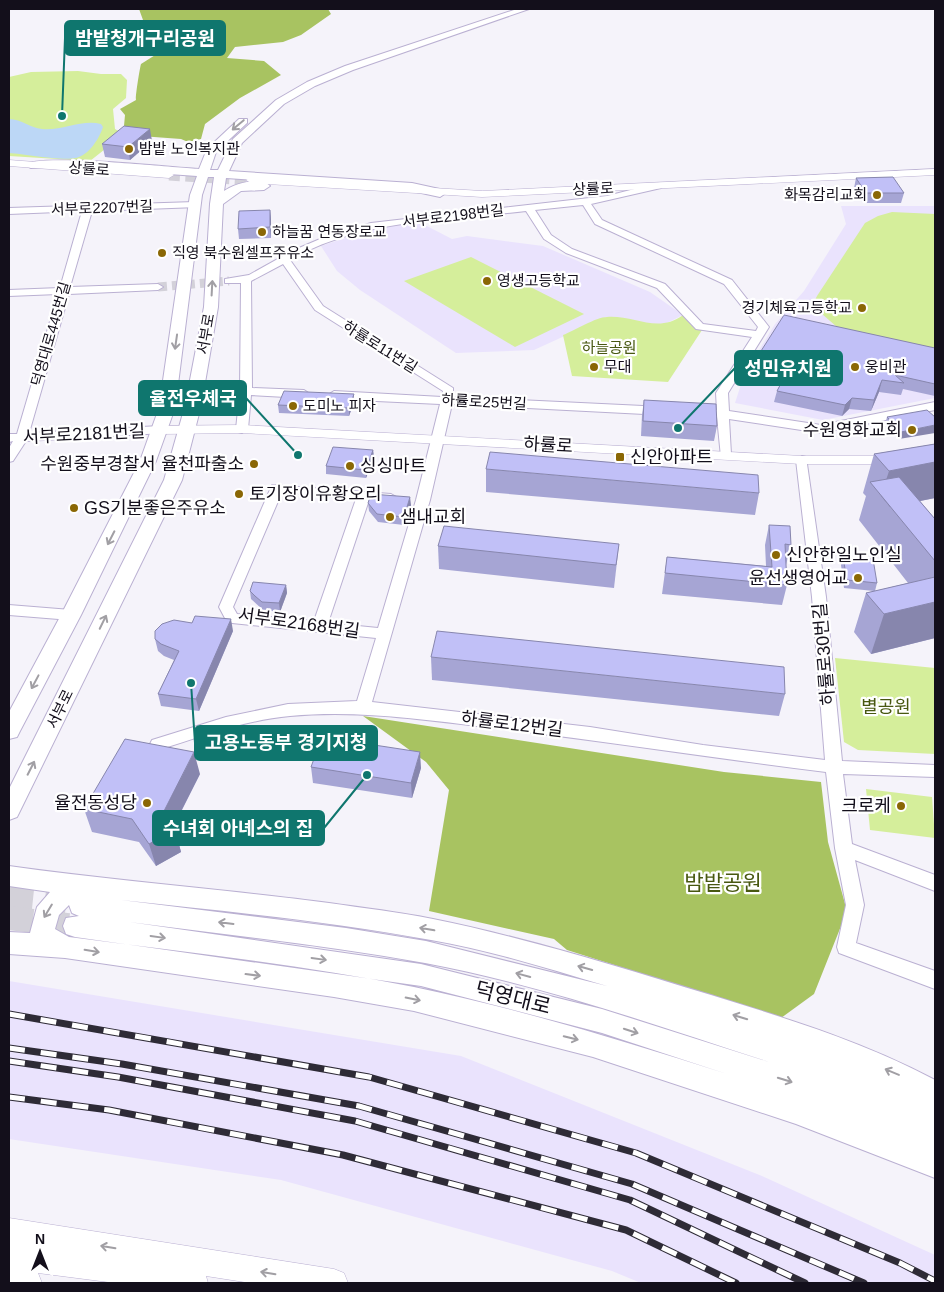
<svg xmlns="http://www.w3.org/2000/svg" width="944" height="1292" font-family="Helvetica,'Noto Sans KR',sans-serif">
	<rect width="100%" height="100%" fill="#f5f3fa"/>
	<g fill="#eae3fd">
		<path d="M841 206H935V398L823 420 735 403 744 375 775 324 804 291 846 224Z"/>
		<path d="M421 223 452 239 467 236 543 246 650 292 683 315 665 324 655 325 606 317 534 350 456 353 360 290 337 271 321 246 375 228Z"/>
		<path d="M9 981 461 1056 762 1176 935 1255V1283H641L612 1271 281 1180 9 1139Z"/>
	</g>
	<g fill="#d5ee9b">
		<path d="M78 71 101 74H121L127 80 126 98 113 109 115 129 124 134 90 161 9 156V77L31 72Z"/>
		<path d="M892 212 935 214V350L837 327 822 314 815 300 817 296 865 223 878 216Z"/>
		<path d="M471 257 584 314 515 347 404 281Z"/>
		<path d="M683 315 698 329 702 330 668 382 572 376 563 335C574 331 596 317 607 317 634 315 658 334 683 315Z"/>
		<path d="M835 658 935 668V754L858 750 844 742Z"/>
		<path d="M866 789 932 797 935 838 870 830Z"/>
	</g>
	<g fill="#a8c361">
		<path d="M139 9H328L331 14 301 35 283 42 235 47 227 58 264 61 281 75 240 98 205 124 201 139 188 142 181 139 127 135 131 130 124 126 125 115 120 109 136 100C135 98 140 67 141 64L160 52 173 39 206 27 203 20H189L141 31 136 29 143 20Z"/>
		<path d="M363 716 724 772 821 782 828 842 847 911 814 994 781 1018 567 950 554 939 429 911 449 790 426 762Z"/>
	</g>
	<path fill="#bcd7f6" d="M9 119C22 119 30 128 42 129 62 131 82 119 101 124L103 127C99 139 89 155 76 158 61 161 25 154 9 153Z"/>
	<g fill="none" stroke-linecap="round" stroke-linejoin="round">
		<path stroke="#d3d1d9" stroke-width="9" stroke-dasharray="9 5" stroke-linecap="butt" d="M158 287 229 281"/>
		<path stroke="#d3d1d9" stroke-width="11" stroke-dasharray="11 5.5" stroke-linecap="butt" d="M169 175 251 180"/>
		<g stroke="#d3d1d9" stroke-width="24" stroke-dasharray="24 12" stroke-linecap="butt">
			<path d="M9 898 66 904"/>
			<path d="M9 918 75 926"/>
		</g>
		<defs>
			<g id="minor">
				<path d="M658 183 663 186 661 188 591 204 602 220 732 280 769 327 728 393 729 411 821 425 935 402V410L821 433 729 419 731 454 729 457H721L717 417H696L690 413 696 409 717 410 716 393 752 337 696 329 657 288 566 253 544 239 526 211C448 220 360 219 290 260L323 306 453 388V397L664 407 670 411 664 415 452 404 430 500 372 702 590 727 703 745 825 760 812 597 796 460 802 456 806 457 826 597 842 761 935 765V777L843 774 852 844 935 875V891L855 860 864 905 856 943 935 971V989L839 953 837 947 846 905 835 848 826 772C712 758 599 740 485 727 420 719 356 710 290 716 245 720 200 737 158 750L152 748 150 744 152 740 226 717 288 704 357 701 376 638 232 623 227 622 219 607 272 485 391 494 398 498 396 501 369 500 328 623 378 628 416 500 440 404 334 399 328 395 334 391 442 397 443 391 315 310 283 264 251 281 252 388 304 390 310 394 304 398 251 395 248 429 242 433 238 432 236 429 240 391 241 283H225V279L249 275 292 251 320 239 371 223 607 196ZM583 205 595 224 724 284 758 327 756 331 703 324 665 284 572 249 551 235 535 210ZM282 492 356 499 314 621 237 614 233 607Z"/>
				<path d="M195 202 200 205 198 207 92 211 70 287 158 284 163 287 158 290 69 294 29 433 160 426 166 430 164 433 26 441 13 461 9 462V448L13 441 9 442V434H17L58 294 9 296V290L60 288 82 211 9 214V208Z"/>
				<path d="M9 605 71 610 78 615 71 620 9 615Z"/>
			</g>
			<g id="tertiary">
				<path d="M9 160 169 172 174 175 169 178 9 166Z"/>
				<path d="M935 169V175L482 197 251 183 246 180 251 177 482 191Z"/>
				<path d="M242 425 802 456H882L935 445V453L882 464H802L242 433 160 434 153 430 160 426Z"/>
				<path d="M9 1218 334 1269 344 1273 348 1283H251L206 1276 208 1283H116L38 1273 42 1283H9Z"/>
			</g>
			<g id="secondary">
				<path d="M517 9H529L353 70 315 86 284 104 242 143 229 171 412 183 444 190 446 193 440 197 412 191 226 178 224 191C234 184 260 176 270 186L264 190 241 191 223 204 218 307 201 406 182 480 20 811 17 817 9 820V789L164 480 185 406 204 307 210 204 214 177H208L202 195 175 408 156 461 81 615 20 731 17 737 9 739V712L61 615 140 461 159 408 190 195 197 176 55 166 31 168 25 165C36 153 175 168 199 169L207 149 239 119H247V123L216 152 210 170H218L233 139 276 100 307 82 345 66Z"/>
				<path d="M9 866C115 881 222 889 329 903 363 908 399 912 433 919 527 938 620 967 711 995 788 1019 864 1042 935 1080V1178L796 1124 593 1057 414 1011 334 997 65 958 9 954V932L30 933 37 907 50 892 9 886ZM121 900C224 911 328 921 431 940 490 950 549 969 607 986L426 941 346 928ZM69 905 72 913 79 916 66 918 63 926 66 934 75 937 421 986 602 1033 727 1074C624 1041 520 1009 414 987 300 964 184 952 69 937L55 929 59 915ZM129 922C227 935 327 945 425 963 542 985 656 1025 769 1062L602 1009 421 964Z"/>
			</g>
		</defs>
		<use href="#minor" stroke="#bab0d2" stroke-width="2"/>
		<use href="#tertiary" stroke="#bab0d2" stroke-width="1"/>
		<use href="#secondary" stroke="#bab0d2" stroke-width="2"/>
		<use href="#minor" fill="#fff" fill-rule="evenodd"/>
		<use href="#tertiary" fill="#fff" fill-rule="evenodd"/>
		<use href="#secondary" fill="#fff" fill-rule="evenodd"/>
		<defs>
			<g id="rail">
				<path d="M9 1014 369 1077 636 1153 900 1263 935 1281"/>
				<path d="M9 1048 122 1064 359 1106 632 1184 864 1283"/>
				<path d="M9 1061 118 1077 355 1121 630 1200 805 1283"/>
				<path d="M9 1097 109 1110 343 1155 626 1230 736 1283"/>
			</g>
		</defs>
		<use href="#rail" stroke="#2e2b36" stroke-width="7"/>
		<use href="#rail" stroke="#fff" stroke-width="5" stroke-dasharray="16" stroke-linecap="butt"/>
	</g>
	<g fill="#a6a5d4">
		<path d="M152 141 130 160 105 157 102 144Z"/>
		<path d="M856 178 904 193 901 203H863L854 188Z"/>
		<path d="M270 210 271 220V238L239 239 238 229Z"/>
		<path d="M935 348V396L903 389 901 395 879 392 871 411 849 409 842 416 774 402 777 391 787 371 759 362 761 351Z"/>
		<path d="M644 400 717 426 714 441 641 436 642 415Z"/>
		<path d="M354 402 349 416 279 413 278 405Z"/>
		<path d="M887 417H935L899 439 885 425Z"/>
		<path d="M935 444V498L920 501 935 519V638L871 654 854 632 866 593 874 591 844 588 841 565 843 557 877 583 875 591 908 583 859 520 866 496 863 493 874 454Z"/>
		<path d="M373 450 374 458 366 478 326 474V466Z"/>
		<path d="M486 469 759 493 755 515 486 492Z"/>
		<path d="M368 503 411 505 404 525 378 522 369 511Z"/>
		<path d="M769 525 791 545 786 565 787 585 782 605 662 594 667 557 766 566 765 545Z"/>
		<path d="M619 544 614 588 439 569 438 546Z"/>
		<path d="M286 585 287 593 280 612 263 610 251 599 250 591Z"/>
		<path d="M233 631 199 711 161 706 158 694 174 660 164 656 158 651 155 639Z"/>
		<path d="M431 657 785 694 779 716 432 680Z"/>
		<path d="M311 767 421 768 412 798 313 783Z"/>
		<path d="M200 774 173 828 175 829 181 852 156 866 139 842 92 832 84 809Z"/>
	</g>
	<g fill="#8786ad">
		<path d="M150 129 152 141 130 160 128 147Z"/>
		<path d="M270 210 271 220V238L270 227Z"/>
		<path d="M882 380 879 392 871 411 874 400Z"/>
		<path d="M354 394V402L349 416V408Z"/>
		<path d="M852 398 849 409 842 416 845 405Z"/>
		<path d="M935 425V433L899 439 901 432Z"/>
		<path d="M373 450 374 458 366 478V470Z"/>
		<path d="M935 462V498L890 507 881 496 889 471Z"/>
		<path d="M410 497 411 505 404 525V517Z"/>
		<path d="M286 585 287 593 280 612 279 603Z"/>
		<path d="M935 602V638L871 654 884 614Z"/>
		<path d="M231 619 233 631 199 711 196 699Z"/>
		<path d="M194 752 200 774 171 831 175 829 181 852 156 866 149 844 163 813Z"/>
		<path d="M420 752 421 768 412 798 411 783Z"/>
	</g>
	<g fill="#c1c0f7" stroke="#8786ad">
		<path d="M124 126 150 129 128 147 102 144Z"/>
		<path d="M893 177 904 193H866L856 178Z"/>
		<path d="M270 210V227L238 229 239 211Z"/>
		<path d="M784 315 935 348V384L895 375 904 383 882 380 874 400 852 398 845 405 777 391 793 361 761 351Z"/>
		<path d="M284 391 354 394 349 408 278 405Z"/>
		<path d="M644 400 716 404 717 426 643 421Z"/>
		<path d="M927 410 935 417V425L901 432 887 417Z"/>
		<path d="M935 444V462L889 471 874 454Z"/>
		<path d="M333 447 373 450 366 470 326 466Z"/>
		<path d="M490 452 758 475 759 493 486 469Z"/>
		<path d="M899 477 935 519V561L870 482Z"/>
		<path d="M371 494 410 497 404 517 377 514 368 503Z"/>
		<path d="M769 525 790 526 791 545 785 544 787 585 665 573 667 557 772 567Z"/>
		<path d="M444 526 619 544 616 565 438 546Z"/>
		<path d="M843 557 873 559 877 583 847 580Z"/>
		<path d="M935 577V602L884 614 866 593Z"/>
		<path d="M253 582 286 585 279 603 262 602 255 596 250 591Z"/>
		<path d="M195 616 231 619 196 699 158 694 179 651 161 644 155 639V631L162 624 174 620 192 623Z"/>
		<path d="M437 631 784 667 785 694 431 657Z"/>
		<path d="M322 737 420 752 411 783 311 767Z"/>
		<path d="M125 739 194 752 163 813 175 829 149 844 132 819 84 809Z"/>
	</g>
	<defs><path id="oneway-shaft" d="M-6 0H5M1.5-3L5.5 0L1.5 3" fill="none" stroke-width="1.6" stroke-linecap="round" stroke-linejoin="round" transform="scale(1.25)"/></defs>
	<g stroke="#a19fa4">
		<use href="#oneway-shaft" transform="translate(238 125) rotate(140)"/>
		<use href="#oneway-shaft" transform="translate(212 288) rotate(-87)"/>
		<use href="#oneway-shaft" transform="translate(176 342) rotate(98)"/>
		<use href="#oneway-shaft" transform="translate(111 538) rotate(117)"/>
		<use href="#oneway-shaft" transform="translate(103 622) rotate(-64)"/>
		<use href="#oneway-shaft" transform="translate(35 682) rotate(118)"/>
		<use href="#oneway-shaft" transform="translate(31 768) rotate(-63)"/>
		<use href="#oneway-shaft" transform="translate(48 911) rotate(121)"/>
		<use href="#oneway-shaft" transform="translate(226 923) rotate(-173)"/>
		<use href="#oneway-shaft" transform="translate(427 929) rotate(-170)"/>
		<use href="#oneway-shaft" transform="translate(158 937) rotate(8)"/>
		<use href="#oneway-shaft" transform="translate(92 951) rotate(9)"/>
		<use href="#oneway-shaft" transform="translate(319 959) rotate(8)"/>
		<use href="#oneway-shaft" transform="translate(585 968) rotate(-164)"/>
		<use href="#oneway-shaft" transform="translate(253 975) rotate(7)"/>
		<use href="#oneway-shaft" transform="translate(523 975) rotate(-165)"/>
		<use href="#oneway-shaft" transform="translate(413 999) rotate(11)"/>
		<use href="#oneway-shaft" transform="translate(740 1017) rotate(-163)"/>
		<use href="#oneway-shaft" transform="translate(631 1031) rotate(18)"/>
		<use href="#oneway-shaft" transform="translate(571 1038) rotate(14)"/>
		<use href="#oneway-shaft" transform="translate(892 1072) rotate(-157)"/>
		<use href="#oneway-shaft" transform="translate(785 1080) rotate(17)"/>
		<use href="#oneway-shaft" transform="translate(108 1247) rotate(-171)"/>
		<use href="#oneway-shaft" transform="translate(268 1273) rotate(-171)"/>
	</g>
	<g fill="#8a6705" stroke="#fff" stroke-width="2">
		<circle cx="129" cy="149" r="5"/>
		<circle cx="877" cy="195" r="5"/>
		<circle cx="262" cy="232" r="5"/>
		<circle cx="162" cy="253" r="5"/>
		<circle cx="487" cy="281" r="5"/>
		<circle cx="862" cy="308" r="5"/>
		<circle cx="594" cy="367" r="5"/>
		<circle cx="855" cy="367" r="5"/>
		<circle cx="293" cy="406" r="5"/>
		<circle cx="912" cy="430" r="5"/>
		<rect x="615" y="452" width="10" height="10" rx="2.5"/>
		<circle cx="254" cy="464" r="5"/>
		<circle cx="350" cy="466" r="5"/>
		<circle cx="239" cy="494" r="5"/>
		<circle cx="74" cy="508" r="5"/>
		<circle cx="390" cy="517" r="5"/>
		<circle cx="776" cy="555" r="5"/>
		<circle cx="858" cy="578" r="5"/>
		<circle cx="147" cy="803" r="5"/>
		<circle cx="901" cy="806" r="5"/>
	</g>
	<g text-anchor="middle" stroke-width="4.5" stroke-linejoin="round" paint-order="stroke">
		<g font-size="15" fill="#130f1b" stroke="#fff" text-anchor="start">
			<text x="139" y="154">밤밭 노인복지관</text>
			<text x="867" y="200" text-anchor="end">화목감리교회</text>
			<text x="272" y="237">하늘꿈 연동장로교</text>
			<text x="172" y="258">직영 북수원셀프주유소</text>
			<text x="497" y="286">영생고등학교</text>
			<text x="852" y="313" text-anchor="end">경기체육고등학교</text>
			<text x="604" y="372">무대</text>
			<text x="865" y="372">웅비관</text>
			<text x="303" y="411">도미노 피자</text>
		</g>
		<g font-size="15" fill="#130f1b" stroke="#fff">
			<text transform="translate(89 169) rotate(4)" y="5">상률로</text>
			<text transform="translate(593 189) rotate(-3)" y="5">상률로</text>
			<text transform="translate(102 208) rotate(-2)" y="5">서부로2207번길</text>
			<text transform="translate(453 216) rotate(-7)" y="5">서부로2198번길</text>
			<text transform="translate(51 334) rotate(-74)" y="5">덕영대로445번길</text>
			<text transform="translate(206 334) rotate(-80)" y="5">서부로</text>
			<text transform="translate(380 347) rotate(32)" y="5">하률로11번길</text>
			<text transform="translate(484 402) rotate(3)" y="5">하률로25번길</text>
			<text transform="translate(60 709) rotate(-64)" y="5">서부로</text>
		</g>
		<g font-size="15" fill="#485811" stroke="#fff">
			<text x="609" y="353">하늘공원</text>
		</g>
		<g font-size="18" fill="#130f1b" stroke="#fff" text-anchor="start">
			<text x="902" y="436" text-anchor="end">수원영화교회</text>
			<text x="630" y="463">신안아파트</text>
			<text x="244" y="470" text-anchor="end">수원중부경찰서 율천파출소</text>
			<text x="360" y="472">싱싱마트</text>
			<text x="249" y="500">토기장이유황오리</text>
			<text x="84" y="514">GS기분좋은주유소</text>
			<text x="400" y="523">샘내교회</text>
			<text x="786" y="561">신안한일노인실</text>
			<text x="848" y="584" text-anchor="end">윤선생영어교</text>
			<text x="137" y="809" text-anchor="end">율전동성당</text>
			<text x="891" y="812" text-anchor="end">크로케</text>
		</g>
		<g font-size="18" fill="#130f1b" stroke="#fff">
			<text transform="translate(84 434) rotate(-3)" y="6">서부로2181번길</text>
			<text transform="translate(548 445) rotate(3)" y="6">하률로</text>
			<text transform="translate(299 623) rotate(8)" y="6">서부로2168번길</text>
			<text transform="translate(824 654) rotate(-95)" y="6">하률로30번길</text>
			<text transform="translate(512 724) rotate(7)" y="6">하률로12번길</text>
		</g>
		<g font-size="18" fill="#485811" stroke="#fff">
			<text x="886" y="713">별공원</text>
		</g>
		<g font-size="21" fill="#485811" stroke="#fff">
			<text x="723" y="890">밤밭공원</text>
		</g>
		<g font-size="21" fill="#130f1b" stroke="#fff">
			<text transform="translate(513 998) rotate(14)" y="7">덕영대로</text>
		</g>
	</g>
	<path fill="none" stroke="#0f766e" stroke-width="2" d="M62 116L65 38M678 428L735 368M298 455L246 398M191 683L195 743M367 775L324 828"/>
	<g fill="#0f766e" stroke="#fff" stroke-width="2">
		<circle cx="62" cy="116" r="5"/>
		<circle cx="678" cy="428" r="5"/>
		<circle cx="298" cy="455" r="5"/>
		<circle cx="191" cy="683" r="5"/>
		<circle cx="367" cy="775" r="5"/>
	</g>
	<g fill="#0f766e" stroke="#0f766e" stroke-width="2">
		<rect x="65" y="21" width="160" height="34" rx="5"/>
		<rect x="735" y="351" width="107" height="34" rx="5"/>
		<rect x="139" y="381" width="107" height="34" rx="5"/>
		<rect x="195" y="726" width="182" height="34" rx="5"/>
		<rect x="153" y="811" width="171" height="34" rx="5"/>
	</g>
	<g font-size="19" text-anchor="middle" font-weight="bold" fill="#fff">
		<text x="145" y="45">밤밭청개구리공원</text>
		<text x="788" y="375">성민유치원</text>
		<text x="193" y="405">율전우체국</text>
		<text x="286" y="749">고용노동부 경기지청</text>
		<text x="238" y="835">수녀회 아녜스의 집</text>
	</g>
	<rect width="944" height="1292" fill="none" stroke="#130f1b" stroke-width="20"/>
	<g transform="translate(40 1252)" stroke="#ffffff" stroke-width="4" paint-order="stroke">
	<path d="M0-4L9 19L0 12L-9 19Z" fill="#130f1b"/>
	<text y="-8" font-size="14" font-weight="bold" text-anchor="middle" fill="#130f1b">N</text>
	</g>
</svg>
